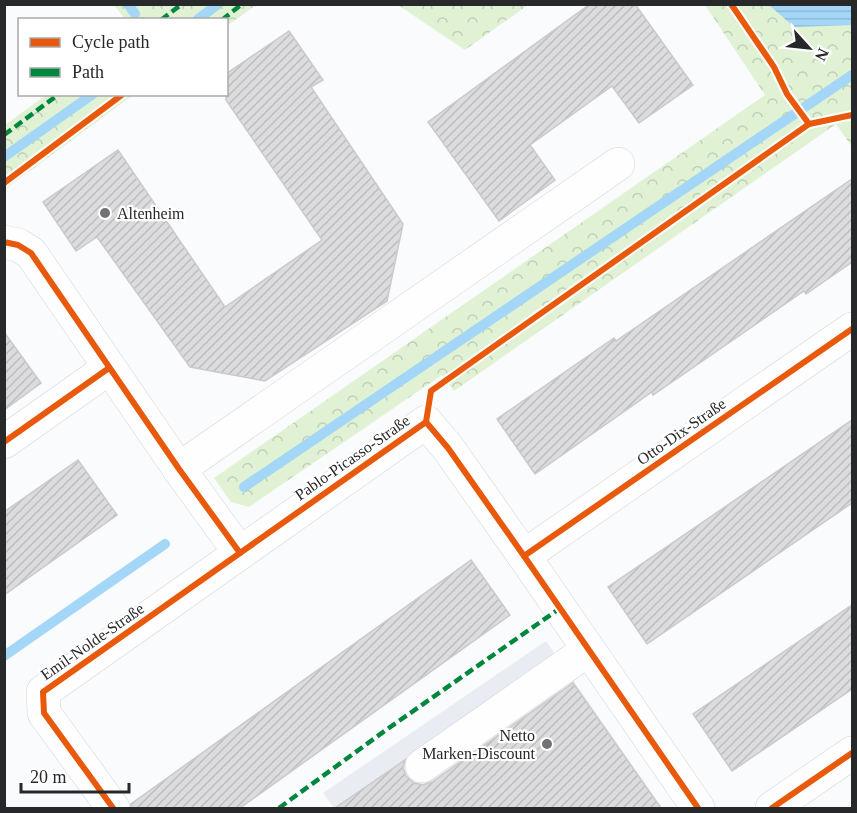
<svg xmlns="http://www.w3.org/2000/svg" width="857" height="813" font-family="Georgia,serif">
	<defs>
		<pattern id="park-crowns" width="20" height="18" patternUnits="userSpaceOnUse" patternTransform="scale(1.5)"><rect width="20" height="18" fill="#e0f1d4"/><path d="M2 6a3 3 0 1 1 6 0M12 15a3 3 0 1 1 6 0" fill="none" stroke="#c0cfb6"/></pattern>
		<pattern id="water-rules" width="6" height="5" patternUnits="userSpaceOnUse" patternTransform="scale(1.5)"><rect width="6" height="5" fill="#a4d7f7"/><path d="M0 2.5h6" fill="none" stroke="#8db9d4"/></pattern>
		<pattern id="building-hatch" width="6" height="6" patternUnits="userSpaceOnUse" patternTransform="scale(1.5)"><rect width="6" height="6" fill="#dcdcde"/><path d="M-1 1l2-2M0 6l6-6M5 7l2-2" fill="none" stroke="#bdbdbe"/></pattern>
	</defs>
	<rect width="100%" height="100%" fill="#f9fbfd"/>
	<path fill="#eaecf4" d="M546 641 662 808H334L323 793Z"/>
	<g fill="url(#park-crowns)">
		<path d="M114 5H256L227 26 226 20 125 19Z"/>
		<path d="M398 5H528L465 50Z"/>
		<path d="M705 5H852V147L836 124 454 391 442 375 249 507 231 502 214 478 765 95Z"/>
		<path d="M46 95H133L8 187 5 183V125Z"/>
	</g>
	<path fill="url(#water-rules)" d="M769 5H852V25L794 27Z"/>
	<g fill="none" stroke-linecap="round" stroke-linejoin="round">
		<g stroke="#a4d7f7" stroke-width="10">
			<path d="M128 4 135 14"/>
			<path d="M197 20 218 4"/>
			<path d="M4 157 93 94"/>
			<path d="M244 487 852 75"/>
			<path d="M4 656 165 544"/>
		</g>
	</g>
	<g fill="url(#building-hatch)" stroke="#cacacc" stroke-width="1.5">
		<path d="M590 4H635L693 85 639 123 612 86 530 145 555 180 499 221 428 122Z"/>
		<path d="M289 31 323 80 311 87 403 224 387 301 265 381 190 367 97 237 76 251 43 202 118 150 225 307 322 240 226 100V74Z"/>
		<path d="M852 179V262L806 294 804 291 653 395 652 392 535 474 497 419 614 338 616 341Z"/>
		<path d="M4 332 41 383 4 410Z"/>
		<path d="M852 420V503L647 644 608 587Z"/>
		<path d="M78 460 117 515 4 595V512Z"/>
		<path d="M471 560 510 615 240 808H131V804Z"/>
		<path d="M852 605V689L732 771 693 714Z"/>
		<path d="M573 683 661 808H335L405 760 403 768 406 776 414 783 423 785 432 782Z"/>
	</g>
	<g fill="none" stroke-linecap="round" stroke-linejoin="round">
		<defs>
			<g id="minor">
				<path d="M4 242 18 245 31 253 179 469 240 553 426 422 448 448 524 556 698 808"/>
				<path d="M4 442 109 368"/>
				<path d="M179 469 618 164"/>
				<path d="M524 556 852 329"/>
				<path d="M422 766 588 650"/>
				<path d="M113 808 44 713 43 692 240 553"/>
				<path d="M772 808 852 753"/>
			</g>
		</defs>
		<use href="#minor" stroke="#d3d5d6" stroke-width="34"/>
		<use href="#minor" stroke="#fefeff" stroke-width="33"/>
		<g stroke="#00873e" stroke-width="4.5" stroke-dasharray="9 4.5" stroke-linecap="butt">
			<path d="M161 20 182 4"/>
			<path d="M222 20 242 4"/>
			<path d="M4 135 59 94"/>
			<path d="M279 808 386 730 559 609"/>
		</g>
		<defs>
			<g id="cycleway">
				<path d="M731 4 774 67 787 94 809 124"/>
				<path d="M4 183 123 94"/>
				<path d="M4 242 18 245 31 253 179 469 240 553 426 422 448 448 524 556 698 808"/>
				<path d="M426 422 431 391 809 124 852 115"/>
				<path d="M4 442 109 368"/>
				<path d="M524 556 852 329"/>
				<path d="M113 808 44 713 43 692 240 553"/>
				<path d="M772 808 852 753"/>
			</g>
		</defs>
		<use href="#cycleway" stroke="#fff" stroke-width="10"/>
		<use href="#cycleway" stroke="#e8590c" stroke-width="6"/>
	</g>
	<g fill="#707273" stroke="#fff" stroke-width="2">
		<circle cx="105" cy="213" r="6"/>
		<circle cx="547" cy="744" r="6"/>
	</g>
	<g text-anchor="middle" stroke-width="4.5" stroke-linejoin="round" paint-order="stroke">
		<g font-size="16" fill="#272829" stroke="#fff" text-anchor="start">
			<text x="117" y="219">Altenheim</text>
			<text x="535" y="741" text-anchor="end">Netto<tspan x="535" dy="18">Marken-Discount</tspan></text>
		</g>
		<g font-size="16" fill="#272829" stroke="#fff">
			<text transform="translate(681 431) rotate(-35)" y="6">Otto-Dix-Straße</text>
			<text transform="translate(352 457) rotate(-35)" y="6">Pablo-Picasso-Straße</text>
			<text transform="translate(92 641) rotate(-35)" y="6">Emil-Nolde-Straße</text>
		</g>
	</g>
	<rect width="857" height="813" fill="none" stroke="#272829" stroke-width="12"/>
	<rect x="18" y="18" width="210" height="78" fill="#ffffff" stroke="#a9a9a9" stroke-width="1.5"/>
	<rect x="30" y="38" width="30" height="9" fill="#e8590c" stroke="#a9a9a9" stroke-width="1.5"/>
	<text x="72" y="48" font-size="18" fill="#272829">Cycle path</text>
	<rect x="30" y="68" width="30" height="9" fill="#00873e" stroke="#a9a9a9" stroke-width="1.5"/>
	<text x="72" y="78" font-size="18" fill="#272829">Path</text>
	<g transform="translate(809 48) rotate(117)" stroke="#ffffff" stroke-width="4.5" paint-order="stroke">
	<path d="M0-4.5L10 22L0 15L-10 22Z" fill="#272829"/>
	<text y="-9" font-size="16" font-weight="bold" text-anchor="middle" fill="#272829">N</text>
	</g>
	<path d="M21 783v9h108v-9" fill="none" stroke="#272829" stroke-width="3"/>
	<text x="30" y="783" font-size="18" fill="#272829" stroke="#ffffff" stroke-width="4.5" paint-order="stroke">20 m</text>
</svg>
